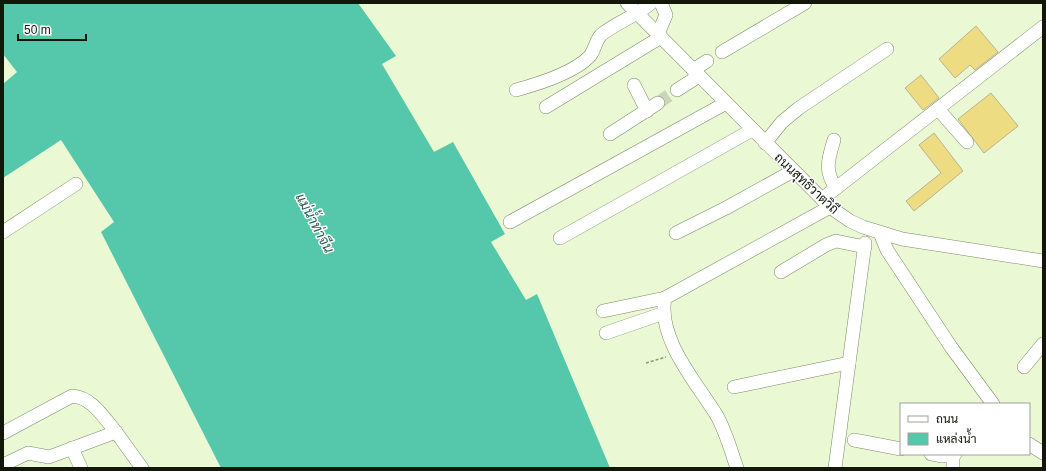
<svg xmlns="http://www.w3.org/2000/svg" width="1046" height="471" font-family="Arial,Sarabun,sans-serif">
	<rect width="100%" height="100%" fill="#ebf8d4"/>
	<path fill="#55c7aa" d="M3 3H358L396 56 382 64 434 152 453 142 505 234 491 242 526 300 537 294 610 468H221L101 232 114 222 61 140 3 178V84L17 72 3 54Z"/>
	<g fill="#eedc83" stroke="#b9b38f">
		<path d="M976 26 998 52 975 70 970 65 955 78 939 59Z"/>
		<path d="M921 75 939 98 923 110 905 88Z"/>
		<path d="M991 93 1018 126 984 153 958 119Z"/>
		<path d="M934 133 963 171 914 211 906 201 941 173 919 145Z"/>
	</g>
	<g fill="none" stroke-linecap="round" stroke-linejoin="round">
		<path stroke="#cad6b6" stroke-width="13" stroke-dasharray="13 6" stroke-linecap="butt" d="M658 103 677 90"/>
		<defs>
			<g id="minor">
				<path d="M627 3 830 207 850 221 863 227 902 239 1043 261"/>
				<path d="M658 34 666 15 661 3"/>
				<path d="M722 52 805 3"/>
				<path d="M693 70 707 61"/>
				<path d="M634 85 647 111"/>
				<path d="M516 90C538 84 573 73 589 57 595 51 595 41 601 35 615 23 635 17 651 3"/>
				<path d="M677 90 699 76"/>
				<path d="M546 107 661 37"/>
				<path d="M938 109 967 142"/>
				<path d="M610 134 658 103"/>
				<path d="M834 140C828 160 824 170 836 188"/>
				<path d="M765 143 782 122 799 108 887 49"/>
				<path d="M822 199 1043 27"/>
				<path d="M510 222 726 103"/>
				<path d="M3 232 76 184"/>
				<path d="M676 233 726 208 793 171"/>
				<path d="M880 233 887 250 951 347 993 404"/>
				<path d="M560 238 752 130"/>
				<path d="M781 272 826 245 836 241 865 247"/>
				<path d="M603 311 665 298"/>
				<path d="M606 333 664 313"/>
				<path d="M1024 367 1043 344"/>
				<path d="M734 387 849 363"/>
				<path d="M3 433 72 396C92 397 104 418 116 432"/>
				<path d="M854 440 901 449"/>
				<path d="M1029 444 1043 453"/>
				<path d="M72 448 81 468"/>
				<path d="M931 454 941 456 955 454"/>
				<path d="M3 465 28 453 49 457 116 432 142 468"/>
				<path d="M737 468C731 451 726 432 717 416 697 383 657 339 665 298L830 207"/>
				<path d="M835 468 865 243"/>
				<path d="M953 468V455"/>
			</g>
		</defs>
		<use href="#minor" stroke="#7f8a69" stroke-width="14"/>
		<path stroke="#8c967c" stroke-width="1.5" stroke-dasharray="3 2" stroke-linecap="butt" d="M646 363 666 357"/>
		<use href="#minor" stroke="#fff" stroke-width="13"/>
	</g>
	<g text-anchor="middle" stroke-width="3" stroke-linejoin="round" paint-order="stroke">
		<g font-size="13" fill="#12170a" stroke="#fff">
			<text transform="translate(807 183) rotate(43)" y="5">ถนนสุทธิวาตวิถี</text>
		</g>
		<g font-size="14" font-style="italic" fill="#2c5c4f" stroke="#fff">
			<text transform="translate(315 223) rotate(62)" y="5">แม่น้ำท่าจีน</text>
		</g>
	</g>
	<rect width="1046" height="471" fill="none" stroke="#12170a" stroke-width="8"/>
	<rect x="900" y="403" width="130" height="52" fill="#ffffff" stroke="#a0a29d"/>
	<rect x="908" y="416" width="20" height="6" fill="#ffffff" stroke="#a0a29d"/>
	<text x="936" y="423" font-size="12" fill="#12170a">ถนน</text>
	<rect x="908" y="433" width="20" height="12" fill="#55c7aa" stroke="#a0a29d"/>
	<text x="936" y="443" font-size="12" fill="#12170a">แหล่งน้ำ</text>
	<path d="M18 34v6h68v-6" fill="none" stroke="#12170a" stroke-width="2"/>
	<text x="24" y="34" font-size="12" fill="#12170a" stroke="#ffffff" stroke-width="3" paint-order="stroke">50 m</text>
</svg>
